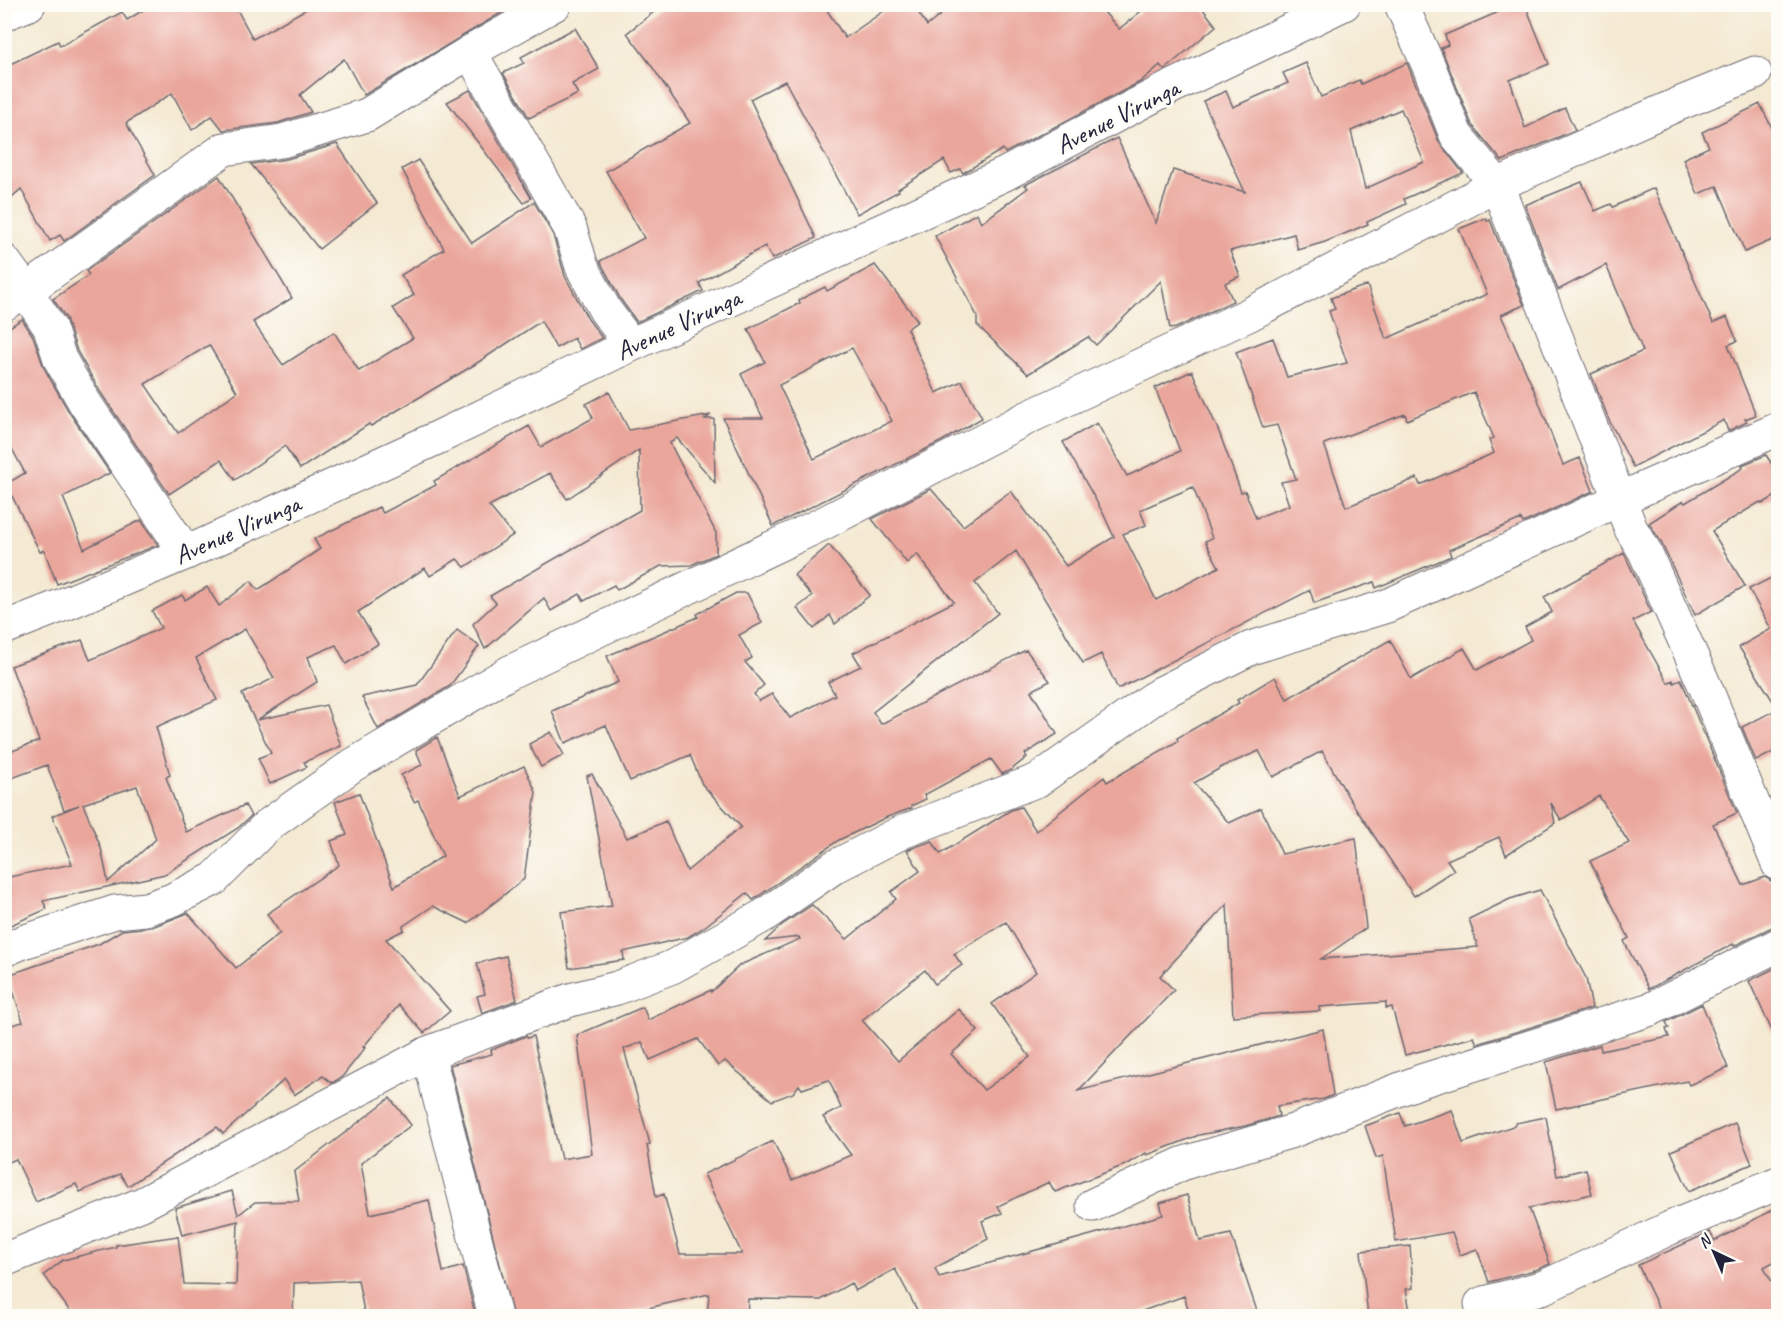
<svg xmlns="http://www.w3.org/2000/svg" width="1783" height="1321" font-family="Caveat,sans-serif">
	<rect width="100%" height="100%" fill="#fdfcf7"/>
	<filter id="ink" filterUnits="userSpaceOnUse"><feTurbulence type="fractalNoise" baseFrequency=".0167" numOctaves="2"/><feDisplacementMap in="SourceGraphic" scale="12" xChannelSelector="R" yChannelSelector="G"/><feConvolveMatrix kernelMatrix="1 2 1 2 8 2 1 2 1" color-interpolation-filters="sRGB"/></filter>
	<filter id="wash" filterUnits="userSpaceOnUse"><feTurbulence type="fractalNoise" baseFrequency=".008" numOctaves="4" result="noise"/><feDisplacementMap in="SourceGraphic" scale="24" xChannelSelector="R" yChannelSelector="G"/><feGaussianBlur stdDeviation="1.35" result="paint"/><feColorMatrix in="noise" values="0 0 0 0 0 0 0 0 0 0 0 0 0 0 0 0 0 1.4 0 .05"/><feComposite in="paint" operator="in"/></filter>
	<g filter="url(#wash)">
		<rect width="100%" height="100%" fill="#f4e9d2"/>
		<g id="blocks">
			<g fill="#eaa69b" fill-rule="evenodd">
				<path d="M153 4H234L253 39 315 4H516L364 95 344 59 300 95 311 112 278 123 223 130 212 116 192 130 172 93 126 123 155 175 64 241 60 235 50 241 21 189 4 204V67L58 41 60 46 122 12 127 20Z"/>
				<path d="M664 4H823L845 38 894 4H913L927 26 954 4H1097L1119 29 1150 4H1199L1216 26 1164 70 1160 65 1140 82 1005 153 1003 149 963 173 960 169 951 173 944 160 898 189 899 191 857 214 785 81 750 99 816 238 772 259 765 246 699 283 703 291 637 322 621 300 600 261 644 238 606 171 690 123 651 65 627 33Z"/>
				<path d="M1517 4H1525L1549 64 1510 80 1525 128 1565 108 1575 130 1502 161 1472 125 1441 48 1448 45 1445 35Z"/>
				<path d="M575 28 599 69 572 84 578 94 529 118 503 73 524 63 521 57Z"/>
				<path d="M1306 63 1321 97 1359 80 1361 84 1407 63 1439 142 1463 173 1404 199 1406 204 1367 222 1368 224 1325 242 1298 250 1294 234 1230 251 1240 276 1225 283 1233 301 1176 328 1170 329 1161 281 1096 345 1088 337 1028 374 977 325V316L935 236 977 213 981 223 1028 188 1025 185 1117 138 1156 223 1173 170 1245 192 1203 101 1226 91 1233 107 1288 83 1283 73ZM1401 109 1424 162 1365 189 1351 131Z"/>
				<path d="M470 90 531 198 524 203 447 102Z"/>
				<path d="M1760 104 1779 142V237L1745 252 1717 186 1698 194 1683 159 1709 147 1702 132Z"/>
				<path d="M337 144 377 203 319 249 251 164 287 159Z"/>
				<path d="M418 160 472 243 534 202 553 235 565 276 588 319 602 338 580 349 574 338 556 348 541 321 474 365 371 426 369 424 300 469 285 446 235 480 221 460 169 494 101 393 77 351 66 318 53 299 89 275 86 271 219 176 292 298 253 322 283 365 334 332 359 371 413 338 393 308 414 295 401 275 444 249 402 169ZM209 345 237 392 178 433 145 384Z"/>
				<path d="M1582 182 1595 211 1611 204 1613 207 1654 188 1713 323 1727 317 1737 341 1728 345 1756 415 1745 419 1747 422 1728 431 1724 420 1633 467 1609 420 1591 374 1643 351 1606 265 1558 290 1525 205Z"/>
				<path d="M1486 218 1487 221 1490 220 1524 305 1501 315 1537 397 1563 465 1580 458 1593 491 1523 523 1521 519 1449 550 1451 556 1376 588 1374 582 1314 603 1310 590 1118 689 1101 654 1083 663 1016 551 975 583 998 613 873 712 881 724 1026 650 1050 681 1031 691 1057 734 1025 754 1027 757 1011 770 1002 774 991 759 924 795 926 799 911 806 912 808 887 817 839 840 753 900 747 893 703 928 688 937 623 952 624 960 569 968 561 912 612 906 587 776 592 774 627 838 666 821 687 871 741 827 702 784 690 755 630 781 606 725 565 743 552 711 618 682 607 656 698 617 697 614 736 593H747L762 623 739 635 752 658 745 662 764 685 754 694 759 701 772 694 790 718 835 695 828 682 861 666 853 653 954 602 917 554 907 563 872 519 931 489 963 526 1011 491 1066 566 1114 537 1103 513 1063 442 1097 423 1127 476 1180 451 1155 388 1192 371 1219 432 1241 492 1245 491 1256 518 1289 505 1281 482 1296 479 1277 425 1263 428 1236 352 1273 338 1287 377 1347 363 1329 311 1335 309 1331 298 1367 285 1386 339 1487 294 1459 229ZM1474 392 1494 438 1489 440 1494 453 1420 485 1417 478 1346 507 1324 444 1405 414 1407 420ZM1193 487 1212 538 1205 541 1219 567 1156 600 1123 534 1146 525 1140 510Z"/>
				<path d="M875 265 918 321 907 329 936 393 962 381 982 418 942 441 773 526 723 418H763L741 374 765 362 748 329 800 303 799 300 825 287 827 291ZM852 348 892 421 814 459 779 385Z"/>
				<path d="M22 319 33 336 44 368 69 412 110 473 63 497 84 549 141 520 158 545 57 584 44 550 40 552 6 484 25 473 4 434V331Z"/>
				<path d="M609 392 629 430 711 415 705 419H714L715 483 677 438 670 443 716 533V554L691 565 661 566 617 590 614 585 584 601 580 594 551 611 544 598 485 649 473 624 496 603 490 596 640 510 639 450 567 499 550 473 489 506 513 535 465 567 457 559 430 576 425 568 358 612 378 644 346 664 336 645 308 657 317 682 257 720 326 705 341 746 304 762 307 767 270 784 258 758 271 753 242 694 274 678 245 629 196 658 217 700 156 727 170 775 166 777 186 832 245 805 251 816 238 828 165 874 43 901 47 909 4 928V878L72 864 52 816 79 805 64 810 47 765 4 781V754L39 741 11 666 82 640 90 660 161 628 152 611 182 595 185 600 207 587 219 606 251 581 258 590 320 549 314 539 379 507 383 513 436 485 434 481 529 426 541 447 593 418 586 404ZM137 786 156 839 108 882 101 848 83 804Z"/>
				<path d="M1766 455 1779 475V494L1762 504 1760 502 1712 531 1745 586 1695 615 1661 542 1649 523 1683 501 1685 503 1743 468 1742 465Z"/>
				<path d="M829 545 870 595 835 624 830 615 814 629 797 608 812 596 794 575Z"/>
				<path d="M1624 553 1651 612 1633 621 1668 683 1673 680 1674 683 1681 679 1737 813 1713 824 1743 885 1765 877 1773 882 1779 897V926L1770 928 1734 946 1733 944 1649 989 1624 941 1629 938 1590 861 1629 843 1599 796 1561 820 1551 803 1555 823 1506 855 1499 837 1447 860 1454 870 1414 896 1349 798 1322 751 1273 777 1259 751 1224 766 1194 783 1229 823 1261 808 1282 854 1356 838 1366 928 1321 959 1478 947 1469 919 1510 899 1540 890 1586 978 1592 1008 1477 1044 1474 1037 1405 1055 1392 1007 1386 1008V1002L1319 1007 1320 1011 1233 1016 1227 904 1160 976 1174 990 1078 1091 1323 1029 1333 1095 1324 1099 1277 1106 1279 1116 1245 1126 1199 1135 1147 1155 1146 1153 1125 1165 1055 1192 1049 1182 998 1206 1002 1213 982 1221 988 1239 935 1268 939 1277 1163 1215 1160 1203 1187 1195 1200 1241 1231 1234 1259 1317H1191L1184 1296 1126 1317H921L895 1269 855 1291 851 1283 821 1300 748 1299 747 1317H707L709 1294 609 1317H513L450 1065 492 1054 491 1050 526 1036 527 1038 533 1036 561 1159 592 1154 577 1035 643 1007 648 1020 711 990V992L740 965 800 939 799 937 765 941 782 925 812 905 847 939 896 899 891 892 920 871 907 850 932 841 940 854 1011 810 1021 807 1036 831 1104 777 1107 782 1178 741 1177 738 1239 703 1237 700 1275 677 1287 699 1390 640 1411 679 1464 648 1477 670 1531 640 1525 627 1552 612 1544 597ZM1006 922 1036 972 992 1004 1030 1057 984 1090 951 1054 978 1031 959 1009 898 1061 862 1020 925 970 935 984 962 965 954 954ZM698 1039 718 1066 725 1061 772 1101 793 1093 799 1085 802 1089 829 1080 841 1108 823 1117 851 1155 792 1180 773 1141 704 1174 742 1254H680L664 1194 656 1197 647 1145 650 1144 624 1049 642 1042 650 1060Z"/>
				<path d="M1779 574V749L1756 761 1742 727 1778 709 1739 647 1771 629 1749 589Z"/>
				<path d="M457 630 479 646 450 686 378 729 362 697 417 685Z"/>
				<path d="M551 732 564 755 541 767 529 744Z"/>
				<path d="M437 737 460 796 524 766 536 792 524 879 468 923 433 906 403 926 404 930 386 939 450 1011 424 1033 399 1005 363 1047 365 1048 342 1077 332 1083 323 1076 294 1095 284 1080 223 1134 217 1127 128 1186 120 1174 80 1192 76 1184 36 1202 16 1159 4 1164V1027L23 1022 8 975 99 944 122 930 152 927 188 913 236 968 280 933 267 914 339 865 331 841 347 835 335 802 359 793 394 887 443 856 418 800 414 802 401 775 422 765 416 750Z"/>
				<path d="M506 956 517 1000 482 1013 477 996 485 994 477 963Z"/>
				<path d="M1779 966V1046L1749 981Z"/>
				<path d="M1702 1004 1728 1068 1689 1085 1687 1081 1556 1109 1546 1062 1600 1045 1601 1051 1669 1037 1666 1029 1669 1028 1666 1022Z"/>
				<path d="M390 1098 411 1125 361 1163 370 1214 429 1200 443 1272 463 1266 476 1317H365L358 1280 294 1283 293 1317H74L44 1275 63 1260 116 1247V1245L178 1236 184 1284 236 1285 238 1221 182 1235 175 1208 232 1191 238 1215 255 1202 299 1201 294 1172Z"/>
				<path d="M1452 1110 1463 1143 1516 1125V1123L1546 1117 1557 1176 1586 1169 1592 1194 1529 1208 1550 1264 1538 1269 1489 1282 1477 1249 1460 1255 1452 1232 1396 1242 1383 1156 1376 1158 1365 1126 1400 1113 1405 1126Z"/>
				<path d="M1735 1123 1752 1164 1689 1191 1671 1151Z"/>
				<path d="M1779 1206V1259L1764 1267 1779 1295V1317H1663L1638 1265 1710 1232 1715 1241Z"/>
				<path d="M1410 1246 1413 1288 1406 1289 1411 1317H1368L1361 1251Z"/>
			</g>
		</g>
	</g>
	<g filter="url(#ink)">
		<use href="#blocks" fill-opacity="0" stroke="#6c6870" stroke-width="1.5"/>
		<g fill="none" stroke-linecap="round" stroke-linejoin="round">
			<defs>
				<g id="minor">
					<path d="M1401 4 1430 69 1456 135 1497 185 1631 529 1644 550 1705 686 1778 864"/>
					<path d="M4 14 29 4"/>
					<path d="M470 52 570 228 582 267 605 310 631 345"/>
					<path d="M4 261 26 291 50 328 60 359 85 403 186 553"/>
					<path d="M4 304 26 291 224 149 282 141 367 115 470 52 555 4"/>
					<path d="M4 628 65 604 186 553 439 437 631 345 1005 174 1157 94 1344 4"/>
					<path d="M4 950 23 942 115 912 146 909 172 900 214 879 267 826 353 765 510 672 822 524 1029 417 1248 315 1497 185 1676 105 1755 73"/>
					<path d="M428 1053 495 1316"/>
					<path d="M1093 1205 1184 1163 1293 1131 1421 1081 1651 1009 1778 945"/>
					<path d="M4 1260 142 1204 428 1053 570 1000 617 988 672 967 763 916 834 867 902 832 1038 780 1161 693 1251 648 1387 606 1620 499 1778 429"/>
					<path d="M1481 1304 1544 1287 1670 1228 1778 1183"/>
				</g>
			</defs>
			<use href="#minor" stroke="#6c6870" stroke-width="35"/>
			<use href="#minor" stroke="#fff" stroke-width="33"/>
		</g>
	</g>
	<g text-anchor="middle" stroke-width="6" stroke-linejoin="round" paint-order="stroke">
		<g font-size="26" fill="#22223b" stroke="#fdfcf7">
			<text transform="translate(1117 116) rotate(-27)" y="9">Avenue Virunga</text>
			<text transform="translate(678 324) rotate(-25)" y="9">Avenue Virunga</text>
			<text transform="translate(237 529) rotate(-24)" y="9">Avenue Virunga</text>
		</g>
	</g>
	<rect width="1783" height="1321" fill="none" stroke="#fdfcf7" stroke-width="24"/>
	<g transform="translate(1714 1252) rotate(316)" stroke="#fdfcf7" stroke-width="4.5" paint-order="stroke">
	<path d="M0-4.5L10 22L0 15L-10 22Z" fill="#22223b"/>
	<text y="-9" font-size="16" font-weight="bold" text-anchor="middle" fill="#22223b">N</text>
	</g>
</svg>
